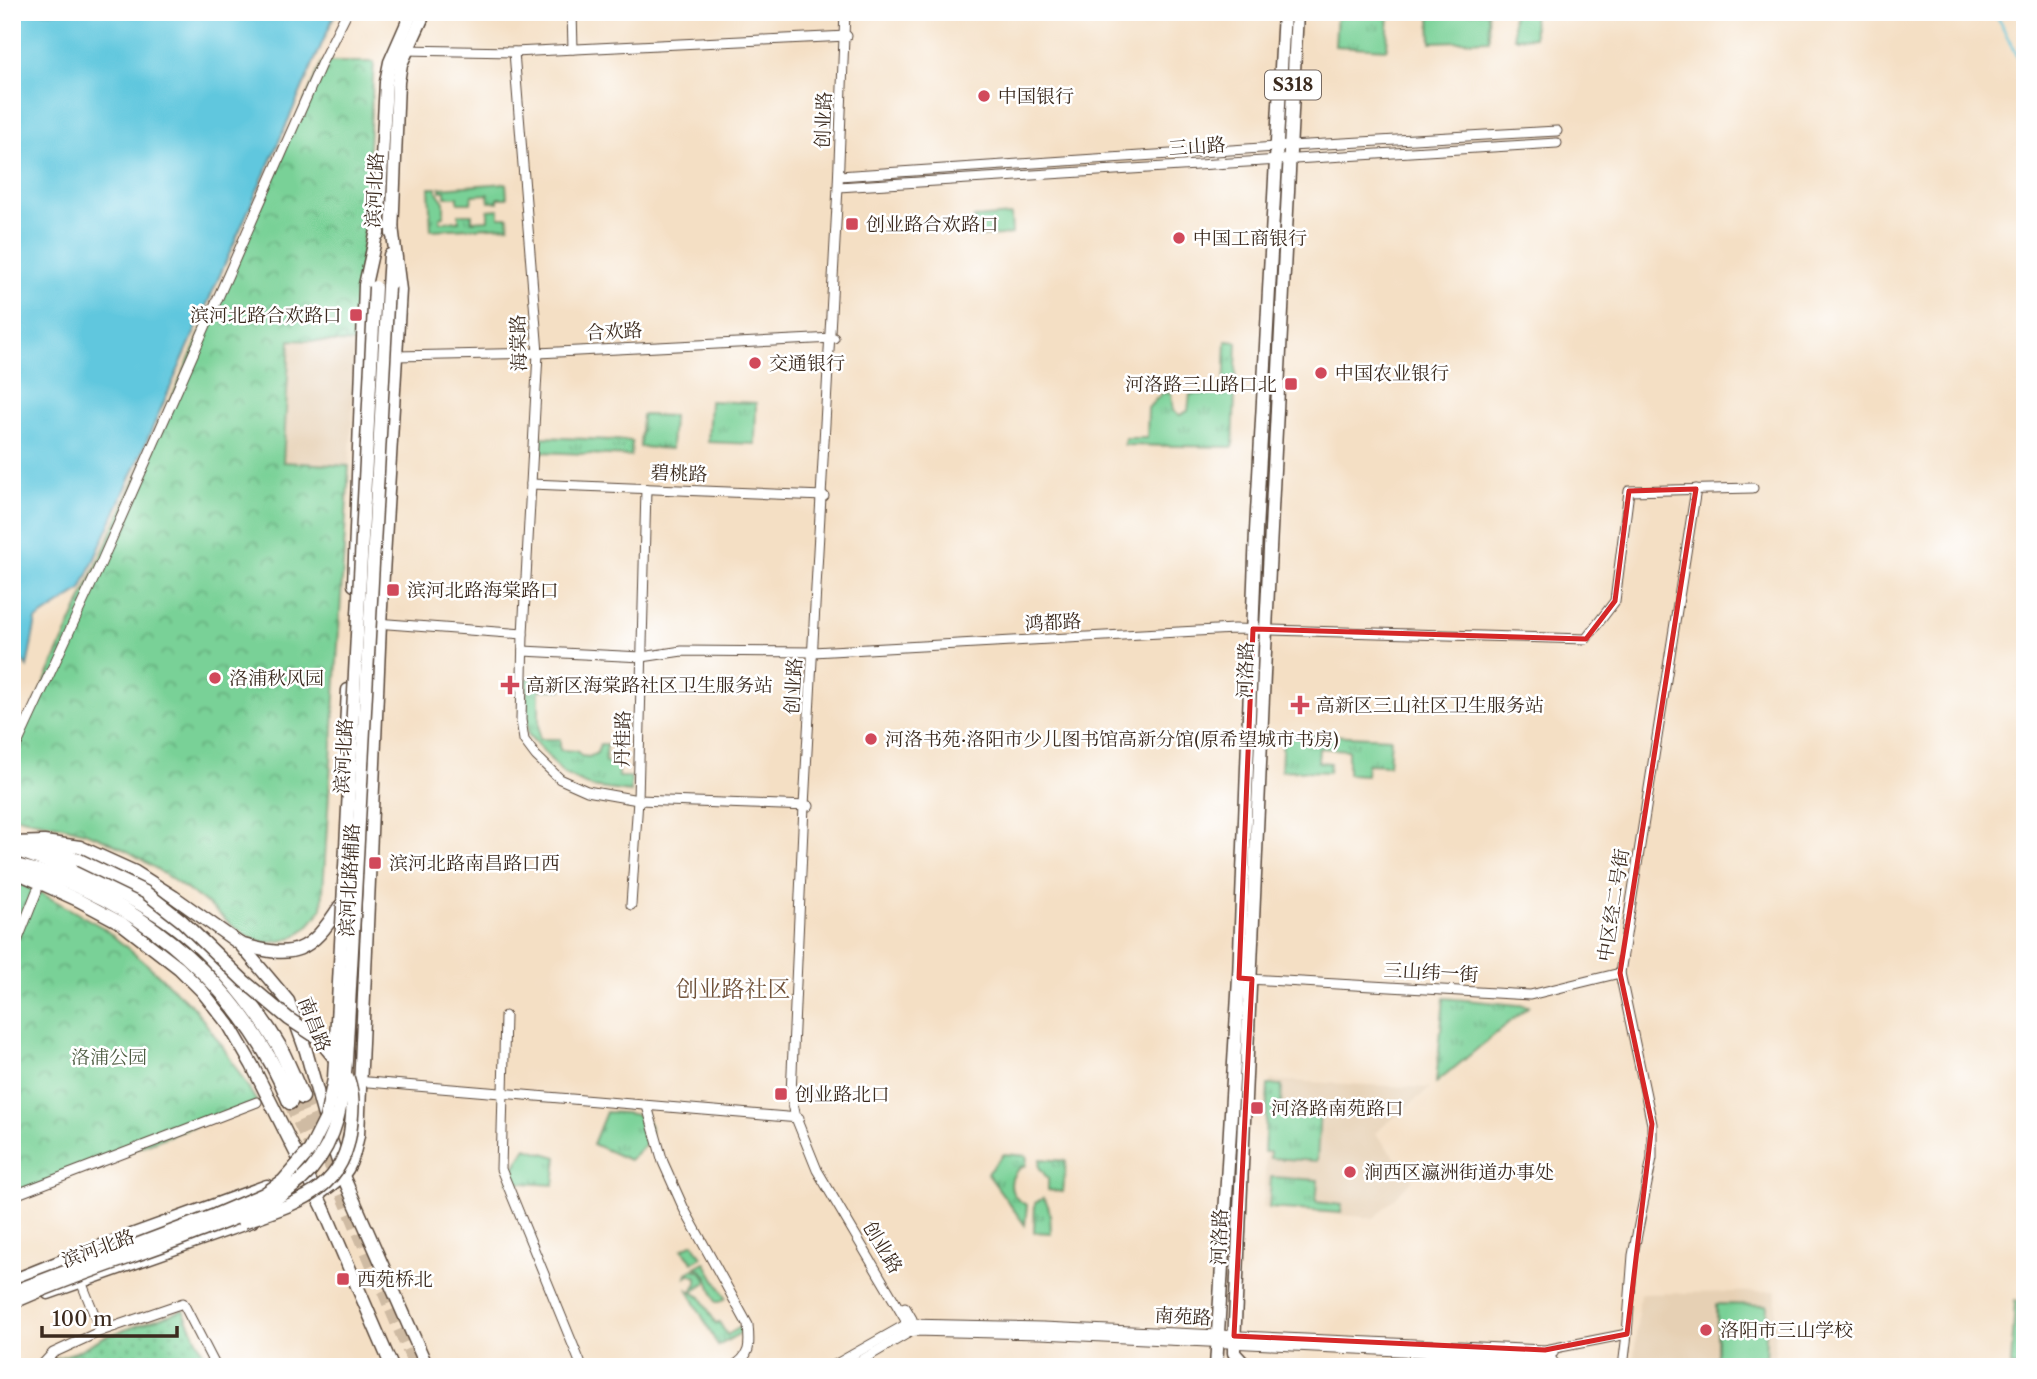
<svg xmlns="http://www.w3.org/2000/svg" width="2037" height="1379" font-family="'Libre Caslon Text','Noto Serif SC',serif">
	<defs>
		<pattern id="grass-tufts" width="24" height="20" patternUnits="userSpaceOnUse" patternTransform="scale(1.75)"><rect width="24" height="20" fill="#79d197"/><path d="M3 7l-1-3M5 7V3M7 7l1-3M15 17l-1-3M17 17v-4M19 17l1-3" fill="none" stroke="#64aa7b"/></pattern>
		<pattern id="park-crowns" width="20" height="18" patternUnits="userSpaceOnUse" patternTransform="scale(1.75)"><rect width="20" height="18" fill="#79d197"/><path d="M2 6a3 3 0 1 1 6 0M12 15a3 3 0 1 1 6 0" fill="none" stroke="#64aa7b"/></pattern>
		<pattern id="garden-dots" width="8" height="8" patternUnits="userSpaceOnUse" patternTransform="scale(1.75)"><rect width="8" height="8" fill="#79d197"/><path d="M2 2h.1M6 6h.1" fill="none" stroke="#64aa7b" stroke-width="1.8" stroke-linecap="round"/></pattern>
	</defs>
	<rect width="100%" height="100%" fill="#fff"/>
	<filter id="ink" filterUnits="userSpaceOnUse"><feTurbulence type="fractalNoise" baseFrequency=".0143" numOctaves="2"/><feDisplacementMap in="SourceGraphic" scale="14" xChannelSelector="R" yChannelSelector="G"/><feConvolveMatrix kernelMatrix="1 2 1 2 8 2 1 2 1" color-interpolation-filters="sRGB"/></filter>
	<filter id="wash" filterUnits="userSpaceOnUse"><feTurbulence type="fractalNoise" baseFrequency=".00686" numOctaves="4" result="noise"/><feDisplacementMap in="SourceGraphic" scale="28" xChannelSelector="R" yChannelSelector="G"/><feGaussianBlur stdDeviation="1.57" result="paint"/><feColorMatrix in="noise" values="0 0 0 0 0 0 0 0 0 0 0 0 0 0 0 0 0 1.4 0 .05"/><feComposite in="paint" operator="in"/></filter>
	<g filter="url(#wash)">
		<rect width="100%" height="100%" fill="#f4dfc4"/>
		<g fill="#e6d0b4">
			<path d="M290 340 357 343 349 466 283 462Z"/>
			<path d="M1270 1080 1430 1088 1375 1133 1413 1179 1374 1218 1263 1208Z"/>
			<path d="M1776 1291 1775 1367H1633L1640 1294Z"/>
		</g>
		<g fill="url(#grass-tufts)" stroke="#5a7e5a" stroke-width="2">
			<path d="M1337 12H1389L1387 49 1335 46Z"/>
			<path d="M1512 12H1533L1534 37 1514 38Z"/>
			<path d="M506 183 507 198H498V202H489L488 194 472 195 471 203H458V197H445V191H440V188Z"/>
			<path d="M429 188H437V192L444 202V216L440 217V222L459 221V214H472V221L488 220V210L499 209V217H508L509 226 431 230Z"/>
			<path d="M1226 341 1237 342 1233 447 1124 445 1125 438H1147L1148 408 1162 393H1171L1173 411 1180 415 1188 411 1190 394 1224 395Z"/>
			<path d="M710 401 756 403 755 444 708 442Z"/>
			<path d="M642 415 673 416 671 449 640 447Z"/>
			<path d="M542 437 632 441 631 456 541 452Z"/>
			<path d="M526 678 561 679 562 690H539V739H560V750L577 751 581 756 589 757 597 753 600 744H607L605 762 619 764V777H631V792L591 787 563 773 528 734Z"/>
			<path d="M1283 733 1391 738 1389 765 1367 764 1366 775 1348 774V750L1319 748 1318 762 1330 763 1329 772 1281 770Z"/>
			<path d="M1444 998 1529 1006 1436 1083Z"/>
			<path d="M1268 1085H1282L1281 1106 1320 1108 1317 1161 1270 1158V1152H1264Z"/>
			<path d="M606 1112C617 1113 636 1112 645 1119 662 1132 638 1152 629 1160L593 1144Z"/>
			<path d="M526 1148 557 1157 554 1185 508 1182 516 1164Z"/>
			<path d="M1004 1154 1027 1156 1026 1165C1006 1173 1006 1197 1027 1205L1025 1225 987 1173Z"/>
			<path d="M1040 1159 1066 1161 1063 1192 1048 1190V1179L1039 1167Z"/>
			<path d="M1271 1177 1318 1180 1316 1202 1342 1205 1341 1213 1269 1208Z"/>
			<path d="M1043 1198C1052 1207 1050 1221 1051 1233L1034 1232 1035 1203Z"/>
			<path d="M693 1243 702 1257 693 1262 682 1249Z"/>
			<path d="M705 1262 726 1298 720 1302H716C710 1290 710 1273 696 1267Z"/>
			<path d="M694 1269 702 1272 706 1279V1283L694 1291 693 1289 697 1283V1277L690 1274 686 1277 687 1273Z"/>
			<path d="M688 1290 701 1297 716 1324 719 1322 727 1335 739 1328 742 1332 718 1346Z"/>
			<path d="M2015 1301 2025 1302V1367H2011Z"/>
		</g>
		<g fill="url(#park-crowns)" stroke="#5a7e5a" stroke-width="2">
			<path d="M322 62H374L357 343 290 340 283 462 349 466 322 908C310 928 292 944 266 942 241 939 224 916 205 902 181 886 154 866 129 852 117 846 103 838 90 834 66 825 38 822 12 816V755Z"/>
			<path d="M12 881 37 891 102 927 149 966 195 1009 223 1047 257 1102 12 1196Z"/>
		</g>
		<path fill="url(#garden-dots)" stroke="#5a7e5a" stroke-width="2" d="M183 1310 210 1367H30L76 1352 104 1337Z"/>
		<g fill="#79d197" stroke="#5a7e5a" stroke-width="2">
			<path d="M1488 12 1489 40 1431 42 1430 14Z"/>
			<path d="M1011 215 1012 234 976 237 974 218Z"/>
			<path d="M1717 1304 1767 1305 1765 1363 1758 1367H1717Z"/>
		</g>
		<path fill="#61c7de" stroke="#4e787e" stroke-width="2" d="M12 12H336L81 590 36 620 27 667 21 659 12 678Z"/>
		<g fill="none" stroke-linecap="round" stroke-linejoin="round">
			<path stroke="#61c7de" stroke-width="2.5" d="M1995 12 2025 73"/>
		</g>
	</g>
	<g filter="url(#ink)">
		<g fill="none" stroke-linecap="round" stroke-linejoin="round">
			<g stroke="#cfbba3" stroke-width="14" stroke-dasharray="14 7" stroke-linecap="butt">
				<path d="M302 1097 416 1367"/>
				<path d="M290 1102 315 1154"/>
			</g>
			<defs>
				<g id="minor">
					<path d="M572 12 573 49"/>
					<path d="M845 12 838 187 804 806 791 1094 796 1118 817 1170 905 1319 908 1333"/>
					<path d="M403 50 514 52 847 36"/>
					<path d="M514 52 538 353 523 634 521 720 524 740 536 756 560 779 587 791 638 800 809 806"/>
					<path d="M839 176 1290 146 1557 131"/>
					<path d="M838 187 1557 143"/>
					<path d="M396 356 538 353 834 338"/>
					<path d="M531 484 824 496"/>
					<path d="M375 623 523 634"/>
					<path d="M523 651 642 657 682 651 813 652 1234 629 1586 639 1615 601 1629 491 1753 488"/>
					<path d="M12 755 101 563 322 62 347 12"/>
					<path d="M12 882 13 881"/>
					<path d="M631 905 638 800 646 489"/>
					<path d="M12 954 37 891"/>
					<path d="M1248 979 1530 995 1620 973"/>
					<path d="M505 1016 501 1169 582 1367"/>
					<path d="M356 1081 799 1118"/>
					<path d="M647 1106 663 1162 684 1209 748 1325C750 1346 751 1356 732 1367"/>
					<path d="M12 1196 257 1102"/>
					<path d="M80 1279 101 1331"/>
					<path d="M905 1307 912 1319 914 1331"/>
					<path d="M1546 1352 1557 1367"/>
					<path d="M40 1367 53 1353 101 1331 183 1303 216 1367"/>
					<path d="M831 1367 907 1324 1043 1327 1545 1350 1627 1334"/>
					<path d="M850 1367 908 1333 914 1331 1041 1334 1542 1358 1553 1353"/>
					<path d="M1623 1367 1627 1334 1633 1255 1652 1158V1124L1620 973 1696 489"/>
				</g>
				<g id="major">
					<path d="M378 234 386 82 390 62 412 12"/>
					<path d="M392 234 398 82 401 64 425 12"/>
					<path d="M388 287 390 255"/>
					<path d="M354 585 365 285 378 226"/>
					<path d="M345 746 348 690"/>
					<path d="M12 843 44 842 80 847 135 872 174 897 240 944 288 1001 306 1051 329 1134 343 1176 427 1367"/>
					<path d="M39 849 51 851 79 860"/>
					<path d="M12 870 78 900 121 923 179 968 202 991 229 1025 252 1065 323 1207 392 1367"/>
					<path d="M240 944C295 960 310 953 340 906"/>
					<path d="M287 1178 303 1169 329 1133"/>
					<path d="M320 1193C349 1173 351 1168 358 1135L380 624 400 290 392 226"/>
					<path d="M12 1281 79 1254 267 1186"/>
					<path d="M48 1293 252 1221"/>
					<path d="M1216 1367 1239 978 1256 531 1284 12"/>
					<path d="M1247 1367 1234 1353V1344L1266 629 1297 12"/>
				</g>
				<g id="highway">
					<path d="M12 848C62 865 114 885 158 914 205 944 252 1000 280 1048 288 1064 295 1081 302 1097"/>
					<path d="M12 865C31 870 50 874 69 882 166 922 251 1004 290 1102"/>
				</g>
			</defs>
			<use href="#minor" stroke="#574537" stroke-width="11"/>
			<use href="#major" stroke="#574537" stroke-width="15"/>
			<use href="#highway" stroke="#574537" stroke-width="17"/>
			<use href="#minor" stroke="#fff" stroke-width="9"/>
			<use href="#major" stroke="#fff" stroke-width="12"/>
			<use href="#highway" stroke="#fff" stroke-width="14"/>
			<defs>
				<g id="major-bridge">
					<path d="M79 860 145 892 182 921 244 981 289 1019 318 1038 336 1060"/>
					<path d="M243 1222C296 1203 345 1192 351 1126 353 1107 354 1097 348 1078"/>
					<path d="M12 1292 215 1215 264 1194 283 1181 310 1150 326 1118 334 1079 375 287"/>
					<path d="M12 1303C72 1275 135 1257 196 1233 236 1218 282 1203 311 1170 338 1138 343 1100 346 1061L388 287"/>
				</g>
			</defs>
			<use href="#major-bridge" stroke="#574537" stroke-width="15" stroke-linecap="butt"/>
			<use href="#major-bridge" stroke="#fff" stroke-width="12"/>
		</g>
	</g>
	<path fill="none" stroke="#d62828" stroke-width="5" stroke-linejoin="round" d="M1696 489 1620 973 1652 1124 1627 1334 1545 1350 1234 1336 1252 979 1239 978 1253 629 1586 639 1615 601 1629 491Z"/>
	<g fill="#d1495b" stroke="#fff" stroke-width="2.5">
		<circle cx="984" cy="96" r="7"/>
		<rect x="845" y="217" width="14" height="14" rx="3.5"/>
		<circle cx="1179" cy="238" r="7"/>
		<rect x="349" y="308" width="14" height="14" rx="3.5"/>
		<circle cx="755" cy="363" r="7"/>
		<circle cx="1321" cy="373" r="7"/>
		<rect x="1284" y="377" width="14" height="14" rx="3.5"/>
		<rect x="386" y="583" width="14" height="14" rx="3.5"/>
		<circle cx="215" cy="678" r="7"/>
		<path d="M506.5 674.5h7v7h7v7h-7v7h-7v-7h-7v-7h7z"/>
		<path d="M1296.5 694.5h7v7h7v7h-7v7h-7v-7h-7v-7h7z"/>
		<circle cx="871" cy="739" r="7"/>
		<rect x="368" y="856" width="14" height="14" rx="3.5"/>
		<rect x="774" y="1087" width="14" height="14" rx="3.5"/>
		<rect x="1250" y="1101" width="14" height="14" rx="3.5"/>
		<circle cx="1350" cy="1172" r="7"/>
		<rect x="336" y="1272" width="14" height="14" rx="3.5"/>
		<circle cx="1706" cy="1330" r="7"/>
	</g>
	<g text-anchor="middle" stroke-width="5" stroke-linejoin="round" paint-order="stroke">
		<rect fill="#fff" stroke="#766a62" stroke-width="2" x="1265" y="70.5" width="56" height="29" rx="5"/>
		<g font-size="18" font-weight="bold" fill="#3b2a1e">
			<text x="1293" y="91">S318</text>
		</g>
		<g font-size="19" fill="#3b2a1e" stroke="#fff" text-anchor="start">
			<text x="998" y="103">中国银行</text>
			<text x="866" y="231">创业路合欢路口</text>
			<text x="1193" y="245">中国工商银行</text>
			<text x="342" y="322" text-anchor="end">滨河北路合欢路口</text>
			<text x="769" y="370">交通银行</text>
			<text x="1335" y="380">中国农业银行</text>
			<text x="1277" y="391" text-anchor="end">河洛路三山路口北</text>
			<text x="407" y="597">滨河北路海棠路口</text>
			<text x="229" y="685">洛浦秋风园</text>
			<text x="526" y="692">高新区海棠路社区卫生服务站</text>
			<text x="1316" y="712">高新区三山社区卫生服务站</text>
			<text x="885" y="746">河洛书苑·洛阳市少儿图书馆高新分馆(原希望城市书房)</text>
			<text x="389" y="870">滨河北路南昌路口西</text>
			<text x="795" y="1101">创业路北口</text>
			<text x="1271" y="1115">河洛路南苑路口</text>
			<text x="1364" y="1179">涧西区瀛洲街道办事处</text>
			<text x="357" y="1286">西苑桥北</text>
			<text x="1720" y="1337">洛阳市三山学校</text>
		</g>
		<g font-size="19" fill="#3b2a1e" stroke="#fff">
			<text transform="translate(823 120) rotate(-88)" y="7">创业路</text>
			<text transform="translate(1197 146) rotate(-4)" y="7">三山路</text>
			<text transform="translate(374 190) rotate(-87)" y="7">滨河北路</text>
			<text transform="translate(614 331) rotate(-3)" y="7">合欢路</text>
			<text transform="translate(518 343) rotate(-92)" y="7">海棠路</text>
			<text transform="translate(679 473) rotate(2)" y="7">碧桃路</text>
			<text transform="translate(1053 622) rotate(-3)" y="7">鸿都路</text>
			<text transform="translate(1245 670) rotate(-88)" y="7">河洛路</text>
			<text transform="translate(793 686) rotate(-87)" y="7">创业路</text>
			<text transform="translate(622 739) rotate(-89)" y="7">丹桂路</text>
			<text transform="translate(343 756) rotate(-87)" y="7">滨河北路</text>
			<text transform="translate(349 880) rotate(-87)" y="7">滨河北路辅路</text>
			<text transform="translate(1613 905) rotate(-81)" y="7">中区经二号街</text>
			<text transform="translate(1431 972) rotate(3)" y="7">三山纬一街</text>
			<text transform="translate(315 1024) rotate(69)" y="7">南昌路</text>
			<text transform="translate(1219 1237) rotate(-88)" y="7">河洛路</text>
			<text transform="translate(883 1247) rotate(59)" y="7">创业路</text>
			<text transform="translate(98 1248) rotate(-20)" y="7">滨河北路</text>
			<text transform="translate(1183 1316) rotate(3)" y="7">南苑路</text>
		</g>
		<g font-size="19" fill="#4e5c42" stroke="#fff">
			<text x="109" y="1064">洛浦公园</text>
		</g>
		<g font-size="23" fill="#71533b" stroke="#fff">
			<text x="733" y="997">创业路社区</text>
		</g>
	</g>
	<rect width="2037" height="1379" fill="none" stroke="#fff" stroke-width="42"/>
	<path d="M42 1326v10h135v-10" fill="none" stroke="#3b2a1e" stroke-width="3.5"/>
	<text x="52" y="1326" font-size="21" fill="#3b2a1e" stroke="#ffffff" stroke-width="5" paint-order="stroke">100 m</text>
</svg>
